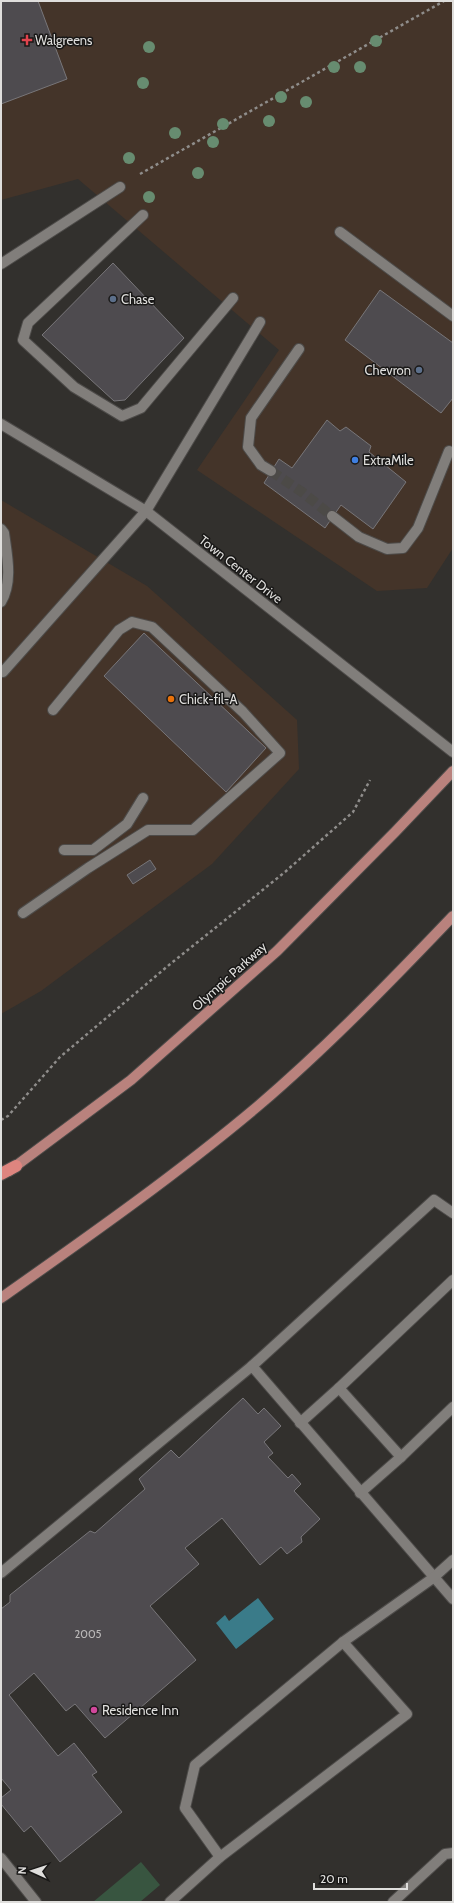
<svg xmlns="http://www.w3.org/2000/svg" width="454" height="1903" font-family="Cabin,sans-serif">
	<rect width="100%" height="100%" fill="#32302d"/>
	<g fill="#443429">
		<path d="M1 1H453V548L427 588 377 591 197 470 279 350 78 179 1 200Z"/>
		<path d="M1 500 147 586 297 720 299 769 212 864 41 991 1 1014Z"/>
	</g>
	<path fill="#385540" d="M141 1862 160 1885 140 1902H93Z"/>
	<path fill="#3a7b89" d="M258 1598 274 1619 236 1649 216 1623 225 1615 229 1621Z"/>
	<g fill="#4e4b4f" stroke="#787679">
		<path d="M1 1H38L67 79 1 104Z"/>
		<path d="M113 263 184 338 125 400 114 401 42 335Z"/>
		<path d="M380 290 453 343V398L441 413 345 340Z"/>
		<path d="M327 420 340 431 346 427 371 446 369 452 406 482 373 529 341 505 325 528 264 483 279 459 292 468Z"/>
		<path d="M144 633 266 748 226 792 104 676Z"/>
		<path d="M150 860 156 869 133 884 127 875Z"/>
		<path d="M243 1398 258 1414 264 1408 281 1426 264 1442 273 1453 268 1457 288 1478 292 1474 301 1484 294 1491 320 1519 301 1537 302 1542 287 1554 281 1547 260 1565 222 1518 185 1548 199 1564 150 1606 196 1660 105 1738 75 1704 66 1711 34 1673 9 1695 58 1756 74 1743 97 1772 92 1775 122 1812 60 1862 31 1826 24 1832 1 1804V1798L11 1790 1 1778V1609L10 1602V1595L90 1531 95 1533 145 1489 139 1479 171 1450 179 1458Z"/>
	</g>
	<g fill="none" stroke-linecap="round" stroke-linejoin="round">
		<path stroke="#4c4a47" stroke-width="10" stroke-dasharray="10 5" stroke-linecap="butt" d="M271 471 302 492 332 516"/>
		<defs>
			<g id="minor">
				<path d="M143 215 28 323 23 340 74 387 122 416 141 408 233 298"/>
				<path d="M340 232 453 316"/>
				<path d="M1 264 120 187"/>
				<path d="M1 424 146 511 453 752"/>
				<path d="M271 471 261 465 248 447 251 418 299 349"/>
				<path d="M332 516 359 537 387 549 403 548 418 528 449 451"/>
				<path d="M1 529 4 533C7 555 13 582 1 602"/>
				<path d="M3 672 146 511 260 322"/>
				<path d="M64 850H93L127 824 143 798"/>
				<path d="M23 913 88 868 148 830H193L280 753 243 712 152 627 132 622 119 630 53 710"/>
				<path d="M453 1280 339 1388 401 1457 453 1407"/>
				<path d="M252 1366 434 1200 453 1213"/>
				<path d="M300 1423 339 1388"/>
				<path d="M360 1493 401 1457"/>
				<path d="M1 1573 252 1366 453 1599"/>
				<path d="M220 1857 185 1808 195 1765 343 1642 433 1578 453 1560"/>
				<path d="M1 1858 36 1902"/>
				<path d="M170 1902 220 1857 407 1714 343 1642"/>
				<path d="M393 1902 445 1854 453 1853"/>
			</g>
			<g id="major">
				<path d="M9 1171 131 1080 277 951 395 832 453 771"/>
				<path d="M1 1298C89 1236 176 1175 258 1106 327 1047 390 982 453 916"/>
			</g>
			<path id="highway" d="M1 1174 16 1166"/>
		</defs>
		<use href="#minor" stroke="#4d4b49" stroke-width="12"/>
		<use href="#major" stroke="#4d4b49" stroke-width="12"/>
		<use href="#highway" stroke="#4d4b49" stroke-width="14"/>
		<g stroke="#8f8d8b" stroke-width="2.5" stroke-dasharray="3 3" stroke-linecap="butt">
			<path d="M140 174 444 1"/>
			<path d="M1 1120 8 1116 60 1057 169 965 285 872 353 812 370 780"/>
		</g>
		<use href="#minor" stroke="#817e7b" stroke-width="10"/>
		<use href="#major" stroke="#b9827d" stroke-width="10"/>
		<use href="#highway" stroke="#de857f" stroke-width="12"/>
	</g>
	<g fill="#678c70">
		<circle cx="376" cy="41" r="6"/>
		<circle cx="149" cy="47" r="6"/>
		<circle cx="334" cy="67" r="6"/>
		<circle cx="360" cy="67" r="6"/>
		<circle cx="143" cy="83" r="6"/>
		<circle cx="281" cy="97" r="6"/>
		<circle cx="306" cy="102" r="6"/>
		<circle cx="269" cy="121" r="6"/>
		<circle cx="223" cy="124" r="6"/>
		<circle cx="175" cy="133" r="6"/>
		<circle cx="213" cy="142" r="6"/>
		<circle cx="129" cy="158" r="6"/>
		<circle cx="198" cy="173" r="6"/>
		<circle cx="149" cy="197" r="6"/>
	</g>
	<path fill="#e0444e" stroke="#191817" stroke-width="1.5" d="M25 34h4v4h4v4h-4v4h-4v-4h-4v-4h4z"/>
	<g fill="#5c6f8a" stroke="#191817" stroke-width="1.5">
		<circle cx="113" cy="299" r="4"/>
		<circle cx="419" cy="370" r="4"/>
	</g>
	<circle fill="#3f7fe0" stroke="#191817" stroke-width="1.5" cx="355" cy="460" r="4"/>
	<circle fill="#e8710a" stroke="#191817" stroke-width="1.5" cx="171" cy="699" r="4"/>
	<circle fill="#d1479c" stroke="#191817" stroke-width="1.5" cx="94" cy="1710" r="4"/>
	<g text-anchor="middle" stroke-width="3" stroke-linejoin="round" paint-order="stroke">
		<g font-size="11" fill="#bbb9b9">
			<text x="88" y="1638">2005</text>
		</g>
		<g font-size="13" fill="#dfdedc" stroke="#191817" text-anchor="start">
			<text x="35" y="45">Walgreens</text>
			<text x="121" y="304">Chase</text>
			<text x="411" y="375" text-anchor="end">Chevron</text>
			<text x="363" y="465">ExtraMile</text>
			<text x="179" y="704">Chick-fil-A</text>
			<text x="102" y="1715">Residence Inn</text>
		</g>
		<g font-size="13" fill="#dfdedc" stroke="#191817">
			<text transform="translate(241 569) rotate(38)" y="5">Town Center Drive</text>
			<text transform="translate(229 976) rotate(-42)" y="5">Olympic Parkway</text>
		</g>
	</g>
	<rect width="454" height="1903" fill="none" stroke="#dfdedc" stroke-width="4"/>
	<g transform="translate(32 1871) rotate(273)" stroke="#191817" stroke-width="3" paint-order="stroke">
	<path d="M0-3L7 15L0 10L-7 15Z" fill="#dfdedc"/>
	<text y="-6" font-size="11" font-weight="bold" text-anchor="middle" fill="#dfdedc">N</text>
	</g>
	<path d="M314 1883v6h93v-6" fill="none" stroke="#dfdedc" stroke-width="2"/>
	<text x="320" y="1883" font-size="12" fill="#dfdedc" stroke="#191817" stroke-width="3" paint-order="stroke">20 m</text>
</svg>
